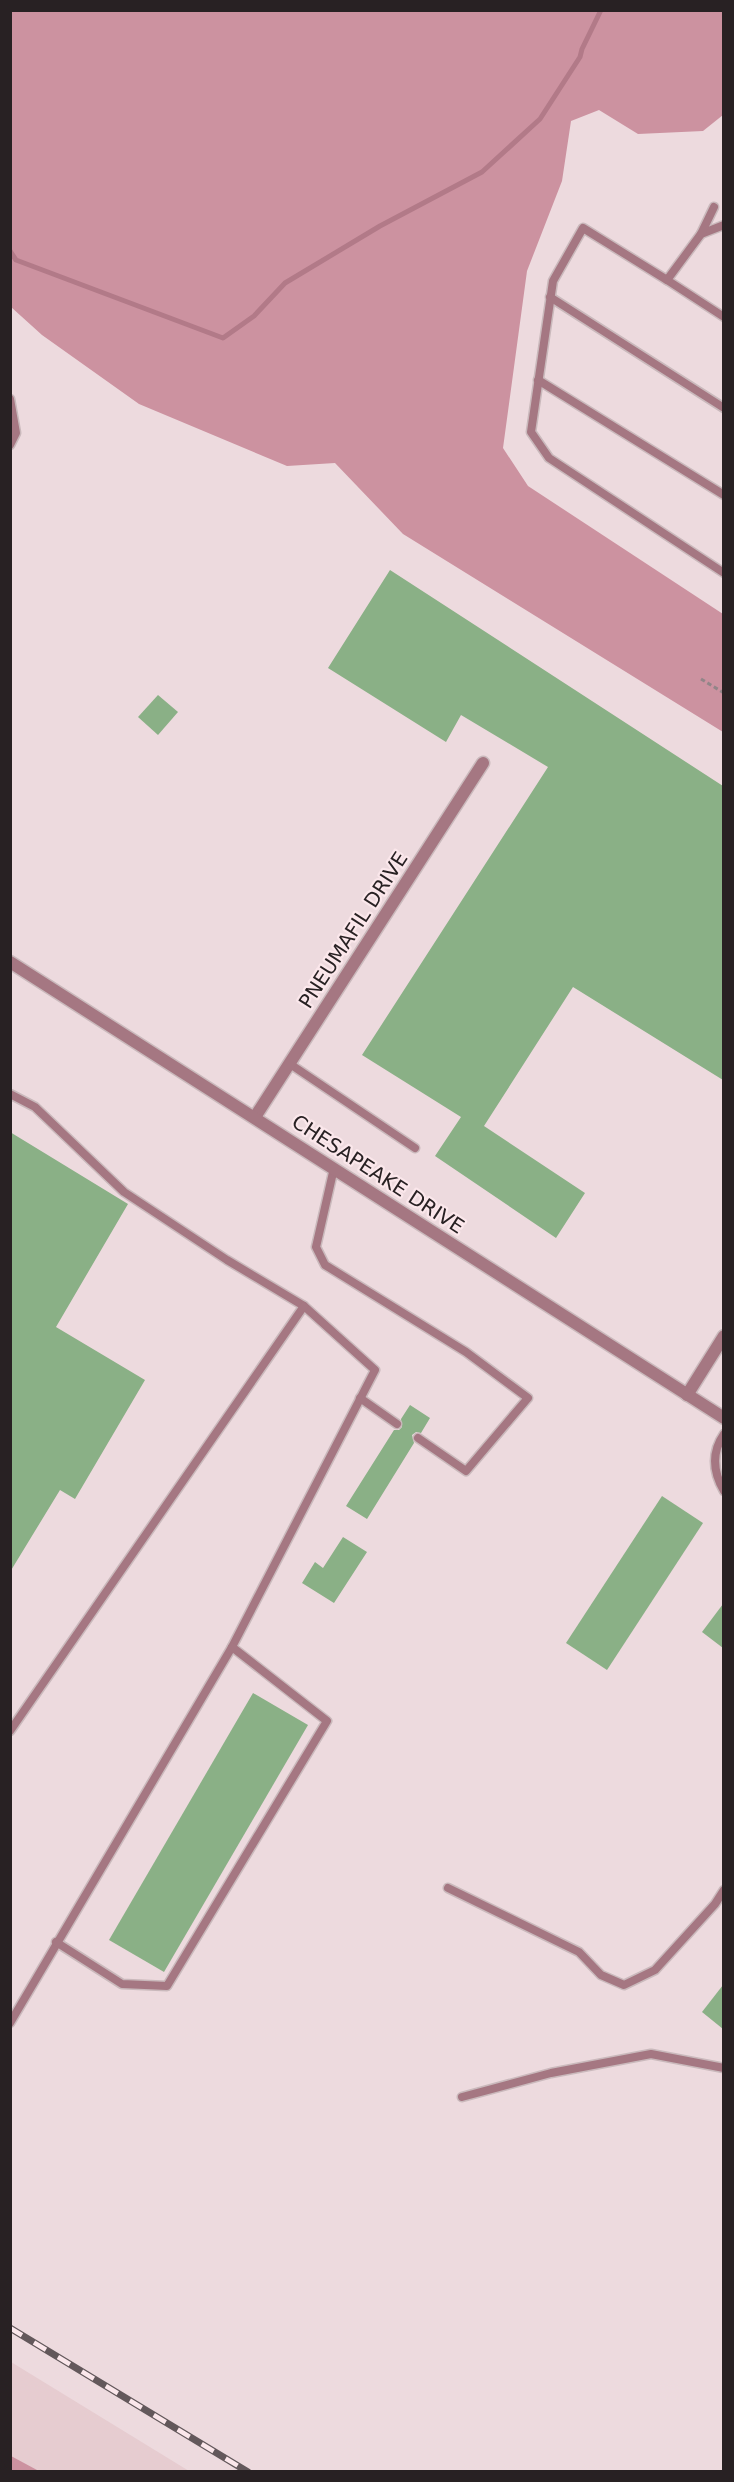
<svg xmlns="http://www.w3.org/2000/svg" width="734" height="2482" font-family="'DejaVu Sans',sans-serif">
	<rect width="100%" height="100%" fill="#eddade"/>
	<path fill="#e6ccd0" d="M11 2362 189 2471H11Z"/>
	<g fill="#cc92a0">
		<path d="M11 10 723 11V115L703 131 638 134 599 110 571 121 562 181 527 271 503 448 528 486 723 614V732L403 534 335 463 287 466 139 404 42 335 11 307Z"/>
		<path d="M11 2456 37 2470 11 2471Z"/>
	</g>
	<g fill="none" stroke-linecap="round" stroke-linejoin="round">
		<path stroke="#b27a88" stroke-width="5" d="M10 251 16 260 223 338 254 316 285 283 380 226 482 172 540 119 580 57 582 49 601 10"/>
	</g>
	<g fill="#8ab086">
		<path d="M390 570 723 786V1080L573 987 484 1126 585 1193 556 1238 435 1156 461 1117 362 1055 548 767 461 715 446 742 328 668Z"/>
		<path d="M158 695 178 712 158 735 138 717Z"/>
		<path d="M10 1132 128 1204 56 1327 145 1380 75 1499 60 1490 10 1572Z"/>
		<path d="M410 1405 430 1418 421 1433 416 1432 412 1435 414 1443 367 1519 346 1506 394 1430H399L402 1427 401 1419Z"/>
		<path d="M662 1496 703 1523 607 1670 566 1643Z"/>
		<path d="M343 1537 367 1552 334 1603 302 1583 315 1562 323 1568Z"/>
		<path d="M723 1604V1648L702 1632Z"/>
		<path d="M253 1693 308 1725 164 1972 109 1940Z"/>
		<path d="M723 1985V2029L702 2012Z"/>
	</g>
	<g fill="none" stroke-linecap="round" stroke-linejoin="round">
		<defs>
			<g id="service">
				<path d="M724 225 701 234 667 280 724 317"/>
				<path d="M701 234 714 207"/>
				<path d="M667 280 583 228 553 281 531 432 549 458 724 573"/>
				<path d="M550 297 724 408"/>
				<path d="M538 380 724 495"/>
				<path d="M10 399 16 433 10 445"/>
				<path d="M290 1064 415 1148"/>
				<path d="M10 1094 35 1107 124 1192 227 1260 304 1306 375 1370 232 1647 10 2023"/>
				<path d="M334 1168 316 1247 325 1265 466 1352 528 1398 466 1471 418 1438"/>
				<path d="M360 1398 397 1424"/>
				<path d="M724 1434C711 1453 713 1472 724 1491"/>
				<path d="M10 1731 304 1306"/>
				<path d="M448 1888 579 1952 601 1975 624 1985 655 1970 715 1904 724 1890"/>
				<path d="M56 1942 122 1984 167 1986 327 1721 232 1647"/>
				<path d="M462 2097 551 2073 651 2054 724 2068"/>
			</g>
			<g id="minor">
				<path d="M255 1117 483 763"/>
				<path d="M687 1395 724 1336"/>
			</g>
			<path id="tertiary" d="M10 962 724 1418"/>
		</defs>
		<use href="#service" stroke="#cab9bc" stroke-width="11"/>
		<use href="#minor" stroke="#cab9bc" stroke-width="15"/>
		<use href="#tertiary" stroke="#cab9bc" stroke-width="15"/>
		<path stroke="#928588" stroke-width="3" stroke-dasharray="4.5 3" stroke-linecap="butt" d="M701 679 724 693"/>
		<use href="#service" stroke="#a57782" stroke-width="8"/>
		<use href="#minor" stroke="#a57782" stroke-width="12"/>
		<use href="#tertiary" stroke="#a57782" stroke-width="12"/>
		<defs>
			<path id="rail" d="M10 2328 248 2472"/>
		</defs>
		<use href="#rail" stroke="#63585b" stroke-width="7"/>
		<use href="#rail" stroke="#fbe7eb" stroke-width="4.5" stroke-dasharray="14" stroke-linecap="butt"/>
	</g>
	<g text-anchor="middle" stroke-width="4.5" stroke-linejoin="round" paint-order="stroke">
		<g font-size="20" fill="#282123" stroke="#fbe7eb">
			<text transform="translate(353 930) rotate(-57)" y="7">PNEUMAFIL DRIVE</text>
			<text transform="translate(378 1174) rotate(33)" y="7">CHESAPEAKE DRIVE</text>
		</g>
	</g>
	<rect width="734" height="2482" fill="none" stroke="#282123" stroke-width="24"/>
</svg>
